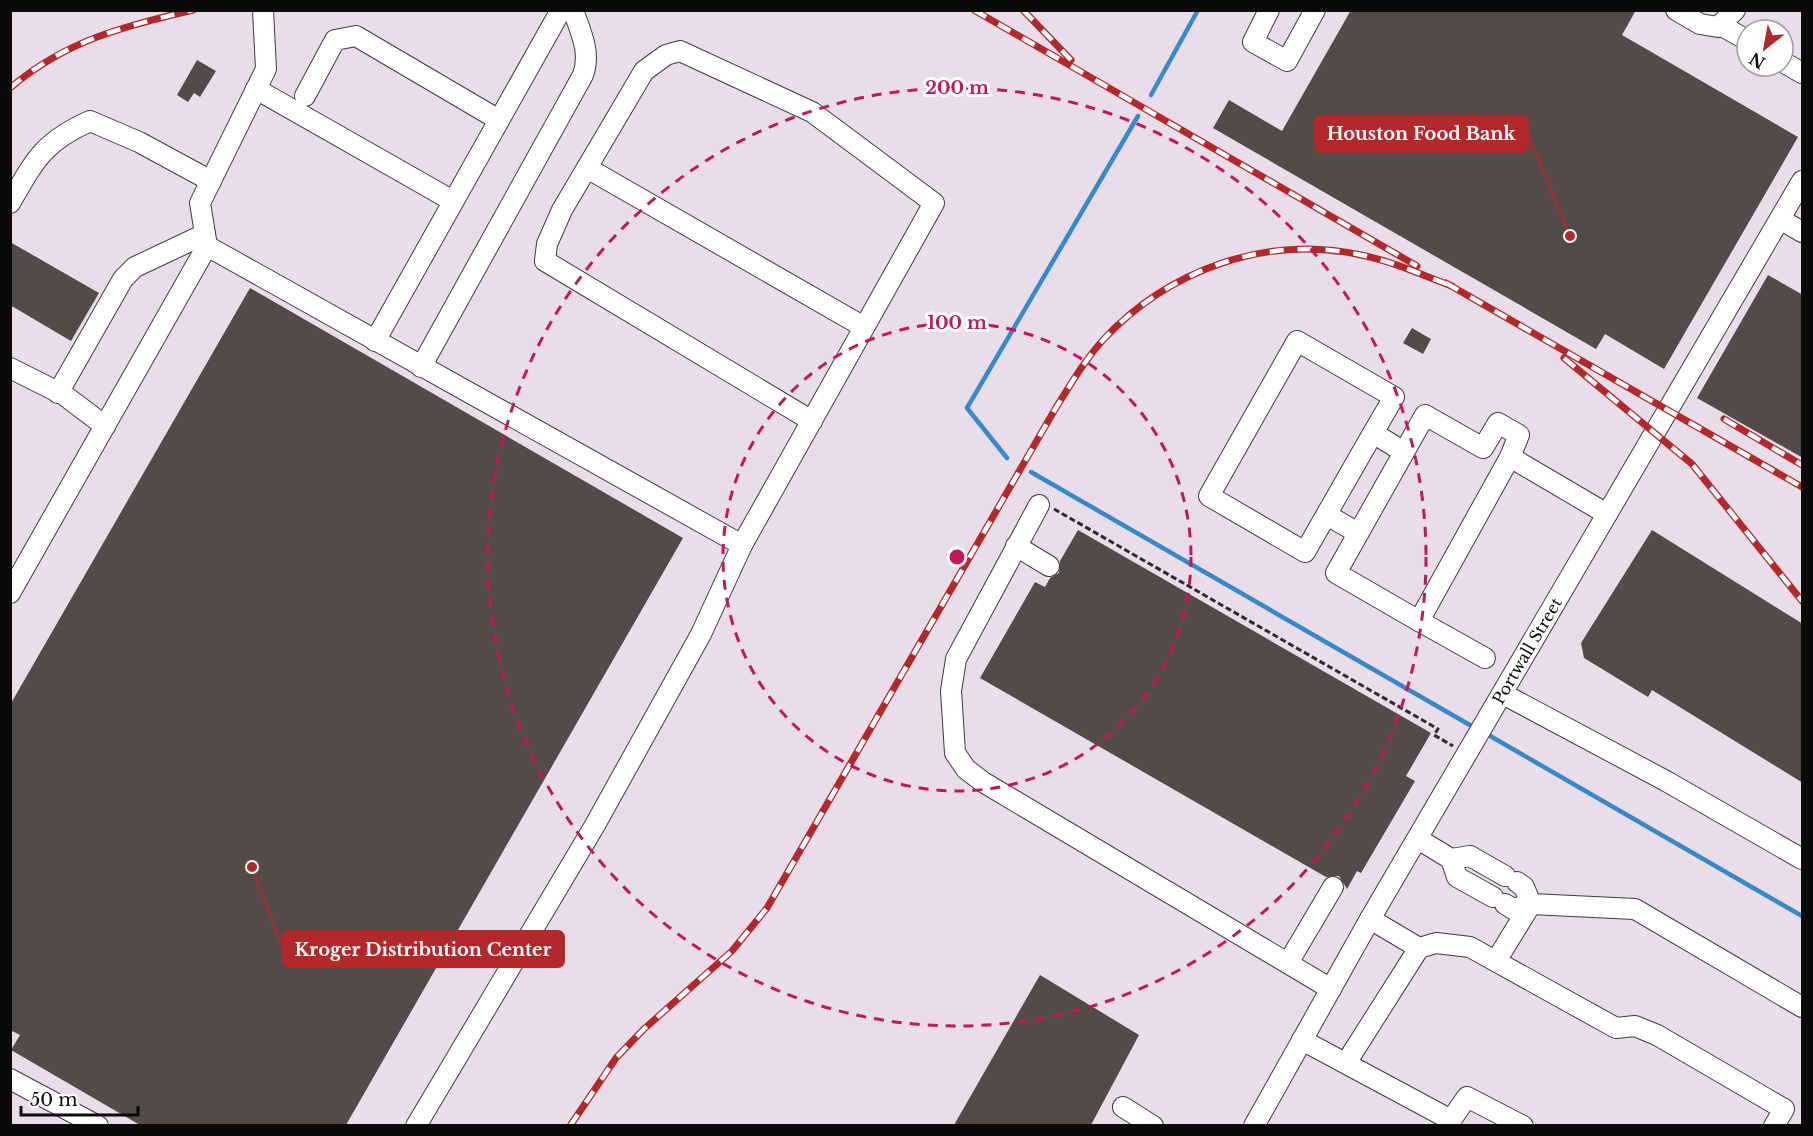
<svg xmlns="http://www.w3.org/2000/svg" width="1813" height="1136" font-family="'Libre Baskerville',serif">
	<rect width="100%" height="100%" fill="#fefae7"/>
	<path fill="#e8dde9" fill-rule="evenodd" d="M11 11H1802V1125H11ZM1747 30H1783V66H1747Z"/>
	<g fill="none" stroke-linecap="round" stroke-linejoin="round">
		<g stroke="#3889c7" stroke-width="4.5">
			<path d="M1151 95 1198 10"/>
			<path d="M1007 458 967 408 1138 116"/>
			<path d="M1031 472 1475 728"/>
			<path d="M1485 733 1802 916"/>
		</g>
	</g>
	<g fill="#524b47">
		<path d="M1351 10H1636L1622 35 1798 137 1664 369 1605 334 1596 349 1213 128 1229 100 1282 131Z"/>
		<path d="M197 60 216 71 200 97 194 93 188 102 177 95Z"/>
		<path d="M10 242 99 293 71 341 10 305Z"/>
		<path d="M1768 275 1803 295V458L1697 398Z"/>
		<path d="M250 288 683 538 346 1125H140L11 1050 20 1035 10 1030V705Z"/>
		<path d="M1412 328 1431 339 1423 354 1403 343Z"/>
		<path d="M1078 530 1431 733 1406 776 1415 781 1361 873 1357 871 1347 889 1339 876 1326 877 980 678 1035 582 1045 587 1050 578 1059 573 1060 561Z"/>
		<path d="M1652 530 1803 624V783L1652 690 1648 697 1584 658 1581 643Z"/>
		<path d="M1040 975 1139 1035 1091 1125H954Z"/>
	</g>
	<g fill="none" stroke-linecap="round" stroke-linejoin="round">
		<defs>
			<g id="minor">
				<path d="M1269 10 1253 42 1287 61 1315 10"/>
				<path d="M1676 10 1700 24 1718 27 1735 10"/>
				<path d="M1720 25 1747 40"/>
				<path d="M1783 62 1802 73"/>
				<path d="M256 89 453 201"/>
				<path d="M305 96 335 40 356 36 499 120"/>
				<path d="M587 168 864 327"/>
				<path d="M10 203C35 160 43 142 90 121L139 142 211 181"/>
				<path d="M1780 219 1802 232"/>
				<path d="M207 246 742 545"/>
				<path d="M375 341 561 10"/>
				<path d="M421 367 583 75C591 52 581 33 573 10"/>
				<path d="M10 368 64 395 105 426"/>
				<path d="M58 393 123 279 135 267 205 234"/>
				<path d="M1373 433 1305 552 1209 496 1297 341 1394 397 1373 433 1404 452"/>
				<path d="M1510 457 1519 435 1498 423 1483 448 1425 415 1336 573 1419 621 1510 457 1607 514"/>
				<path d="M1039 505 956 659 951 691 955 753 966 769 983 782 1331 989"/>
				<path d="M1327 515 1358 533"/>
				<path d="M1016 546 1049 566"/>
				<path d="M10 593 207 246 200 203 266 69 263 10"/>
				<path d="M1419 621 1485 658"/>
				<path d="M1503 694 1666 781 1802 859"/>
				<path d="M1418 839 1451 859 1470 856 1505 876"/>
				<path d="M1451 859 1457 877 1493 897"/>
				<path d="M1505 904 1513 909 1531 904 1635 909 1802 1007"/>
				<path d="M1370 919 1419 948"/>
				<path d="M1496 961 1531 904 1524 887 1517 882"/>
				<path d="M1288 963 1333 887"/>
				<path d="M1302 1040 1451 1120 1467 1097 1523 1126"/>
				<path d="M1346 1063 1419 948 1436 943 1470 947 1616 1028 1635 1026 1657 1035 1784 1109 1774 1126"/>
				<path d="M10 1079 98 1126"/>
				<path d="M1123 1107 1153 1126"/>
				<path d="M416 1126 595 825 701 634 742 545 934 203 812 112 680 51 666 55 644 71 562 210 547 244 545 261 812 421"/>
				<path id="s1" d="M1254 1126 1370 919 1802 181"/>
			</g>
		</defs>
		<use href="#minor" stroke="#3d3d3d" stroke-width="22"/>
		<path stroke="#2c2c2c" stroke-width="3" stroke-dasharray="6 3" stroke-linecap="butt" d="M1054 509 1438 729 1434 735 1453 746"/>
		<use href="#minor" stroke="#fff" stroke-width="20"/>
		<defs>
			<g id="rail">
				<path d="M974 10 1417 266"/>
				<path d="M1023 10 1071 60"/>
				<path d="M10 88C67 40 122 27 193 10"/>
				<path d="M1446 283 1802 487"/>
				<path d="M1564 358 1692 464 1802 601"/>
				<path d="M1724 419 1802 465"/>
				<path d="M570 1126 616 1058 644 1029 732 951 767 908 1054 411C1069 387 1084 361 1103 340 1168 270 1267 234 1361 255 1392 261 1422 275 1452 286"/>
			</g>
		</defs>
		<use href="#rail" stroke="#b3282a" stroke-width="7"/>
		<use href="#rail" stroke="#fff" stroke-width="4.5" stroke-dasharray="14" stroke-linecap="butt"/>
	</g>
	<g fill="none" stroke="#c2185b" stroke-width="3" stroke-dasharray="10 8">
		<circle cx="957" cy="557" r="234"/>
		<circle cx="957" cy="557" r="469"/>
	</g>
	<g text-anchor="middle" stroke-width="6" stroke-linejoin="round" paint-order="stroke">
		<g font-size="16" fill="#0a0a0a" stroke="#fff">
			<text dy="6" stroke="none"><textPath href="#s1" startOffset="548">Portwall Street</textPath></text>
		</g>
	</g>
	<circle cx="957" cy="557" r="9" fill="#c2185b" stroke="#fff" stroke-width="3"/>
	<g font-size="18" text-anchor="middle" font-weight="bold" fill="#c2185b" stroke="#fff" stroke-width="6" stroke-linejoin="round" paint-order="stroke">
		<text x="957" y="94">200 m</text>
		<text x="957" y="329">100 m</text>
	</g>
	<path fill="none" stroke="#b3282a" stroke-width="2" d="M1570 236L1528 134M252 867L283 949"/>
	<g fill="#b3282a" stroke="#fff" stroke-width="2">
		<circle cx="1570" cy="236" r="6"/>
		<circle cx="252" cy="867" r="6"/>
	</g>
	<g fill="#b3282a" stroke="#b3282a" stroke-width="2">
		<rect x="1315" y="116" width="213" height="36" rx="6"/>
		<rect x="283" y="931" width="281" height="36" rx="6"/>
	</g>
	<g font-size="18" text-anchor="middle" font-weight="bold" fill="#fff">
		<text x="1421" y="140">Houston Food Bank</text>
		<text x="423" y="956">Kroger Distribution Center</text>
	</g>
	<rect width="1813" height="1136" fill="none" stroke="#0a0a0a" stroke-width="24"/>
	<g transform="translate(1765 48) rotate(211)"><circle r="28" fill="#ffffff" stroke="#9d9d9d" stroke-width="1.5"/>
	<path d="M0-4.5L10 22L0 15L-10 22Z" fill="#b3282a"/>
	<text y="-9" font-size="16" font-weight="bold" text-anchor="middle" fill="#0a0a0a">N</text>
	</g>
	<path d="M21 1106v9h117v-9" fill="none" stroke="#0a0a0a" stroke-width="3"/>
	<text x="30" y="1106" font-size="18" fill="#0a0a0a" stroke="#ffffff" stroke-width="4.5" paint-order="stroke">50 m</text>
</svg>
